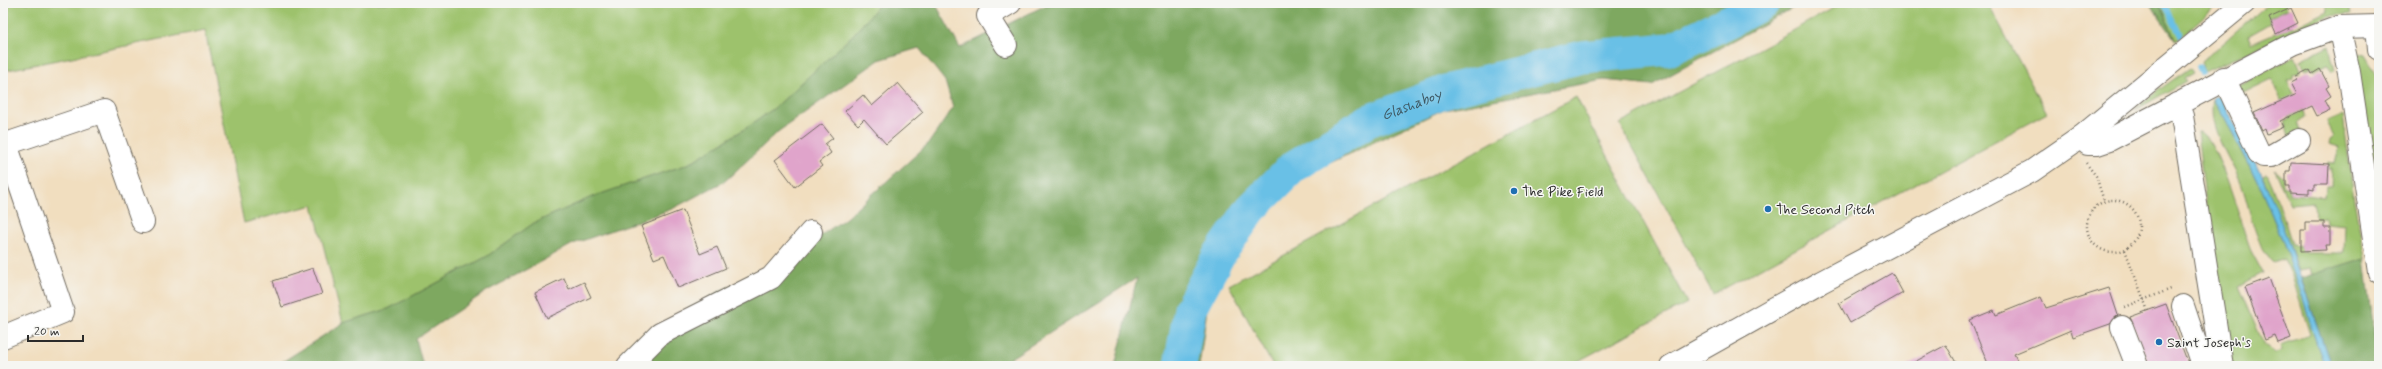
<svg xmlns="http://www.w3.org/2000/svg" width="2382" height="369" font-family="Mynerve,sans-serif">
	<rect width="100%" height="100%" fill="#f6f6f2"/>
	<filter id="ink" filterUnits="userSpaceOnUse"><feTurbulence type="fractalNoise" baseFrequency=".025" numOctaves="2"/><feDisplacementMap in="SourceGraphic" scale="8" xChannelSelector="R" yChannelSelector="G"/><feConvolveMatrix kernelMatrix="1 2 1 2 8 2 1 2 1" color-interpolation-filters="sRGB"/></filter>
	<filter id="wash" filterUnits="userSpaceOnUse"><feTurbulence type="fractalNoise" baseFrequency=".012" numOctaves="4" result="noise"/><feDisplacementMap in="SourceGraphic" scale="16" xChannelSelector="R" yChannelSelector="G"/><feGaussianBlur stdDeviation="0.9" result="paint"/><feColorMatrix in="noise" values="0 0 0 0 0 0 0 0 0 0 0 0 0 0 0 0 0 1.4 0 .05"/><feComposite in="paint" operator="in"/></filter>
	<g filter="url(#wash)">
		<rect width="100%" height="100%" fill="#f1debf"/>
		<g fill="#9dc26c" stroke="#64764c">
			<path d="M3 3H881L854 34 777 106 751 125 688 164 592 197 534 223 486 257 388 309 343 323 313 205 244 223 205 30 3 71Z"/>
			<path d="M1843 3H1988L2047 113 1713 294 1620 124Z"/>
			<path d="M2158 3H2219L2176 41Z"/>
			<path d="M2268 3H2286L2288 9 2269 18 2271 23 2248 36 2251 43 2292 26 2293 28 2328 11 2326 3H2348L2351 14 2328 16 2204 72 2201 62Z"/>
			<path d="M2329 46 2335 71 2332 72 2327 64 2314 70 2312 66 2306 70 2300 61Z"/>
			<path d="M2352 52 2365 55 2379 79V214Z"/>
			<path d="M2294 56 2301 72 2293 74V78L2287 81 2306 116 2298 122 2302 131 2290 138 2284 122 2289 119 2272 79 2241 94 2238 86Z"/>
			<path d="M2190 68 2193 73 2184 78 2186 81 2135 110 2150 96Z"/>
			<path d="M1576 97 1687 303 1569 366H1273L1229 285Z"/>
			<path d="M2213 99C2247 155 2274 214 2295 276 2306 306 2313 337 2325 366H2230L2211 246 2197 132C2217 131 2243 233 2251 251 2255 258 2259 266 2263 273L2239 286 2264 345 2275 352 2282 350 2280 345 2310 335 2292 276 2284 259 2274 263C2252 240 2251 208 2240 181 2229 157 2207 127 2213 99Z"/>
			<path d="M2343 115 2354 200 2365 258 2312 275 2310 268 2299 270 2262 175 2266 173 2279 203 2292 244 2304 245 2305 253H2344L2345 225 2326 223 2325 217 2315 218 2314 203 2290 205 2274 170 2283 178V186L2289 188V194L2325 197 2326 186H2331L2332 168H2327L2328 162 2335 164 2339 147 2329 144 2330 139 2334 136 2327 122Z"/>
		</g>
		<g fill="#7ea860" stroke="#546a46">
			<path d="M881 3H935L960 48 1050 3H1802L1652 85 1604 80 1444 109 1290 182 1244 235 1210 288 1199 366H1115L1137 278 998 366H612L644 336 722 290 774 268 846 218 928 144 953 108 945 81 919 48 879 60 779 131 725 181 672 209 573 244 487 291 416 339 423 366H276L343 323 388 309 486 257 534 223 592 197 688 164 751 125 777 106 854 34Z"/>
			<path d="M2150 3H2159L2176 41Z"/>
			<path d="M2365 258 2378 366H2331L2301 278Z"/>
		</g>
		<path fill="#69c0e6" stroke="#4a7688" d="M2215 96H2219L2252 155 2276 207 2331 366H2325C2313 337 2306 306 2295 276 2274 214 2247 155 2213 99Z"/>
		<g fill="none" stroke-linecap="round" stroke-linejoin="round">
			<g stroke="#69c0e6" stroke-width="5.5">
				<path d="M2163 3 2181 36"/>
				<path d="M2199 67 2202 73"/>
			</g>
			<path stroke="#69c0e6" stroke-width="33" id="s1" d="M1180 366 1190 309 1219 255 1251 209 1293 167 1368 121 1449 90 1582 57 1670 49 1732 20 1763 3"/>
		</g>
		<g id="blocks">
			<g fill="#e0a4cb">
				<path d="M2291 8 2298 23 2276 34 2269 18Z"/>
				<path d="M2320 69 2329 86 2326 88 2331 96 2325 100 2330 110 2317 116 2312 106 2280 121 2283 127 2267 134 2265 128 2262 130 2254 113 2297 94 2291 83 2297 80 2296 77 2310 70 2312 74Z"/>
				<path d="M898 83 923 112 886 144 864 119 858 125 845 111 863 95 872 106Z"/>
				<path d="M822 124 833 138 825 144 831 153 819 162 822 166 795 187 775 160Z"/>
				<path d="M2291 162 2329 164 2328 184H2314V190L2309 189V194L2290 193V186H2286V171H2290Z"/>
				<path d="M683 210 700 254 717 247 726 268 678 288 664 255 654 259 641 226Z"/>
				<path d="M2305 222H2324V228H2330V245H2325L2326 250 2301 251V230H2305Z"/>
				<path d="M313 268 322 294 282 307 273 281Z"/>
				<path d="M1892 273 1903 293 1850 323 1839 303Z"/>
				<path d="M564 278 569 289 584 282 591 297 547 318 535 292Z"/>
				<path d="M2269 278 2291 338 2278 343 2275 336 2265 340 2245 287Z"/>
				<path d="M2109 288 2118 315 2110 324 2073 337 2071 330 2014 354 2018 362 2007 366H1989L1970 320 1994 310 1996 315 2041 297 2046 308Z"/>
				<path d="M2166 304 2189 366H2149L2130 317Z"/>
				<path d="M1946 345 1958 366H1907Z"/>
			</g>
		</g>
	</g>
	<g filter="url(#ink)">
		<use href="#blocks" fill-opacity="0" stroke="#706a5f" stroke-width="1"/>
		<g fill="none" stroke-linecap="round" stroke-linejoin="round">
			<defs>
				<g id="minor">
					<path d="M2377 26 2379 49"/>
					<path d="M2339 27 2349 72 2379 272"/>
					<path d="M1006 45 988 16 1010 3"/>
					<path d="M2224 78 2259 153 2263 156H2271L2299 140"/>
					<path d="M2177 104 2182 116 2222 366"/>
					<path d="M2183 306 2203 366"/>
					<path d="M2122 327 2137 366"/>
					<path d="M3 337 63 312 6 144 104 111 143 222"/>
					<path d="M628 366 660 334 771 278 811 232"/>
				</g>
				<g id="major">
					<path d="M2081 137 2088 144H2097L2109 140 2293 44 2339 27 2379 26"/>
					<path d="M1671 366 1821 282 2032 171 2081 137 2244 3"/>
				</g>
			</defs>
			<use href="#minor" stroke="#706a5f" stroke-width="24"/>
			<use href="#major" stroke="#706a5f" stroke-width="24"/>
			<g stroke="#706a5f" stroke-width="2.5" stroke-dasharray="1 3" stroke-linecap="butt">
				<path d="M2086 163 2096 176 2104 201"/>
				<circle cx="2113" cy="226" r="26"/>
				<path d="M2125 250 2148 311"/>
				<path d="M2125 307 2171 289"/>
			</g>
			<use href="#minor" stroke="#fff" stroke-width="22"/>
			<use href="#major" stroke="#fff" stroke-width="22"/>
		</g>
	</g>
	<g fill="#1f6fb2" stroke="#f6f6f2" stroke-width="1.5">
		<circle cx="1514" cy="191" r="4"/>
		<circle cx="1768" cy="209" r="4"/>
		<circle cx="2159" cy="342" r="4"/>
	</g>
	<g text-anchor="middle" stroke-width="3" stroke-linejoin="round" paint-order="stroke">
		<g font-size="14" fill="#2b2b2b" stroke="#f6f6f2" text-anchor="start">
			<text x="1522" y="196">The Pike Field</text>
			<text x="1776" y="214">The Second Pitch</text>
			<text x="2167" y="347">Saint Joseph's</text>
		</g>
		<g font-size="15" font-style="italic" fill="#3e5863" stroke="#f6f6f2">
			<text dy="5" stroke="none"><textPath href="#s1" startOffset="369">Glashaboy</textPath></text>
		</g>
	</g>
	<rect width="2382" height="369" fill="none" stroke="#f6f6f2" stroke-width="16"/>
	<path d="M28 335v6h55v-6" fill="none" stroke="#2b2b2b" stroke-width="2"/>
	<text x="34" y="335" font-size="12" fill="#2b2b2b" stroke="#f6f6f2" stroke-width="3" paint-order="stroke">20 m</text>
</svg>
